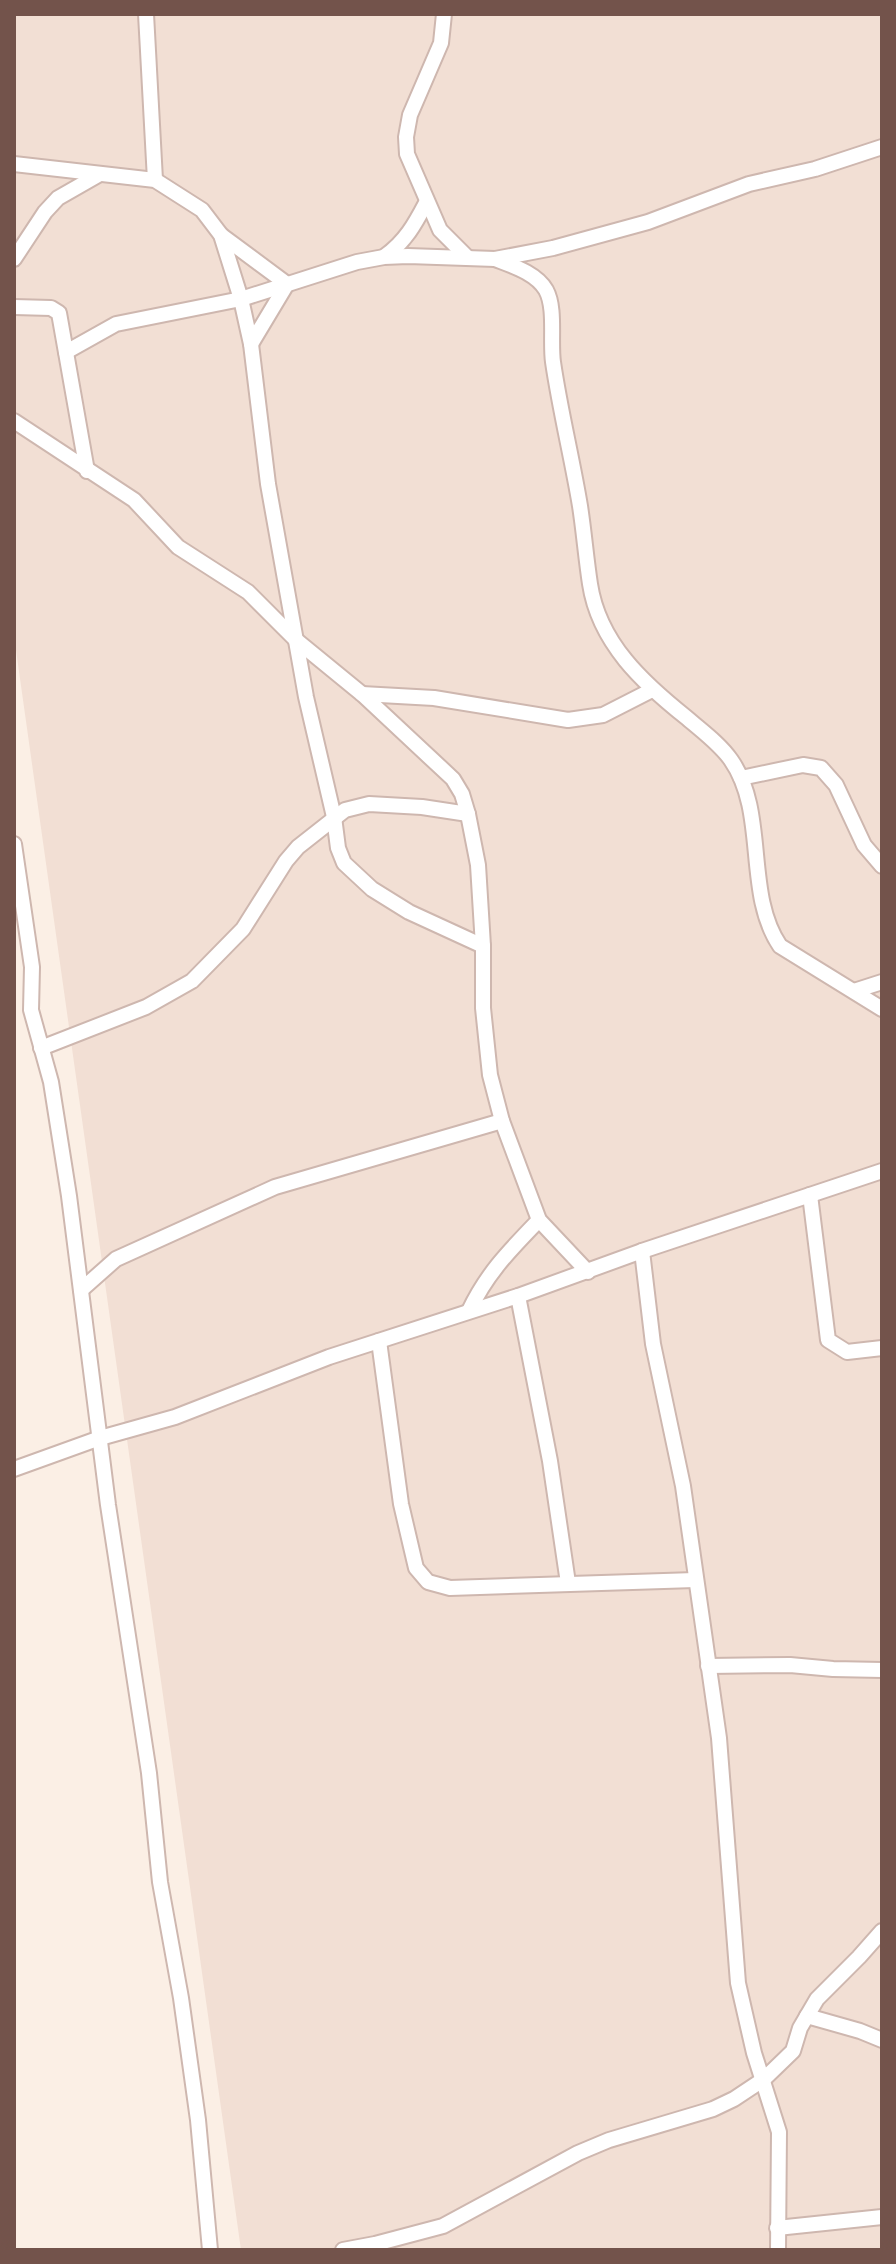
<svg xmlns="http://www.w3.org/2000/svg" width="896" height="2264" font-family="Inter,sans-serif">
	<rect width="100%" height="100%" fill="#fbefe5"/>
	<path fill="#f2dfd4" d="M14 14H882V2250H241L14 636Z"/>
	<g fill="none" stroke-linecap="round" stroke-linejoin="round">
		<defs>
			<g id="street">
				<path d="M146 14 155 180"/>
				<path d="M444 14 441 43 410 115 406 137 407 154 440 230 467 257"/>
				<path d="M14 164 155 180 202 210 221 235 241 299 251 344 268 484 306 697 334 817 338 848 344 863 372 889 409 912 483 946"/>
				<path d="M221 235 287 284 251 344"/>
				<path d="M385 256C405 242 415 224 426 203"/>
				<path d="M14 259 45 212 58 198 100 174"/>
				<path d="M495 259C513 266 536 273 546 290 556 308 550 341 553 362 560 410 572 458 580 506 584 532 586 558 590 584 599 643 643 683 687 718 702 731 720 744 731 760 768 813 744 893 780 946L882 1009"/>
				<path d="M14 307 51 308 59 313 87 471"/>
				<path d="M66 352 116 324 241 299 357 262 384 257 408 256 495 259 553 248 648 222 749 184 815 169 882 147"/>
				<path d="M14 421 134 500 178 547 248 592 296 640 362 694 453 779 462 794 468 814 478 865 483 946V1008L490 1075 502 1121 539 1220 588 1272"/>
				<path d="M362 694 434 698 568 720 603 715 652 690"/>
				<path d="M741 778 803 765 821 768 836 785 864 845 882 866"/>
				<path d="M14 844 32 967 31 1010 51 1082 69 1196 108 1505 149 1773 160 1882 181 1998 198 2120 210 2250"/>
				<path d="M854 991 882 982"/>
				<path d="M41 1048 146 1007 192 981 243 929 286 861 298 847 345 810 369 804 422 807 468 814"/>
				<path d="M810 1195 828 1340 847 1352 882 1348"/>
				<path d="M642 1251 653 1344 683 1486 719 1738 738 1983 754 2053 779 2132 778 2250"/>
				<path d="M81 1290 116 1259 275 1187 502 1121"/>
				<path d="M518 1296 550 1461 568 1583"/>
				<path d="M469 1311C487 1273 510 1250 539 1220"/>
				<path d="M379 1341 401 1504 416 1568 428 1582 450 1588 695 1580"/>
				<path d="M14 1469 100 1438 175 1417 329 1357 518 1296 642 1251 882 1171"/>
				<path d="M708 1666 790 1665 833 1669 882 1670"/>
				<path d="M807 2016 860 2031 882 2040"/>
				<path d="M777 2228 882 2217"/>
				<path d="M343 2250 375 2244 443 2226 578 2153 609 2140 713 2109 734 2099 764 2079 793 2051 800 2028 817 1999 859 1957 882 1931"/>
			</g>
		</defs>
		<use href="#street" stroke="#ceb7af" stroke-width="18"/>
		<use href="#street" stroke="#fff" stroke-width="14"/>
	</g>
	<rect width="896" height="2264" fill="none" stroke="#73534b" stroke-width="32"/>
</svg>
